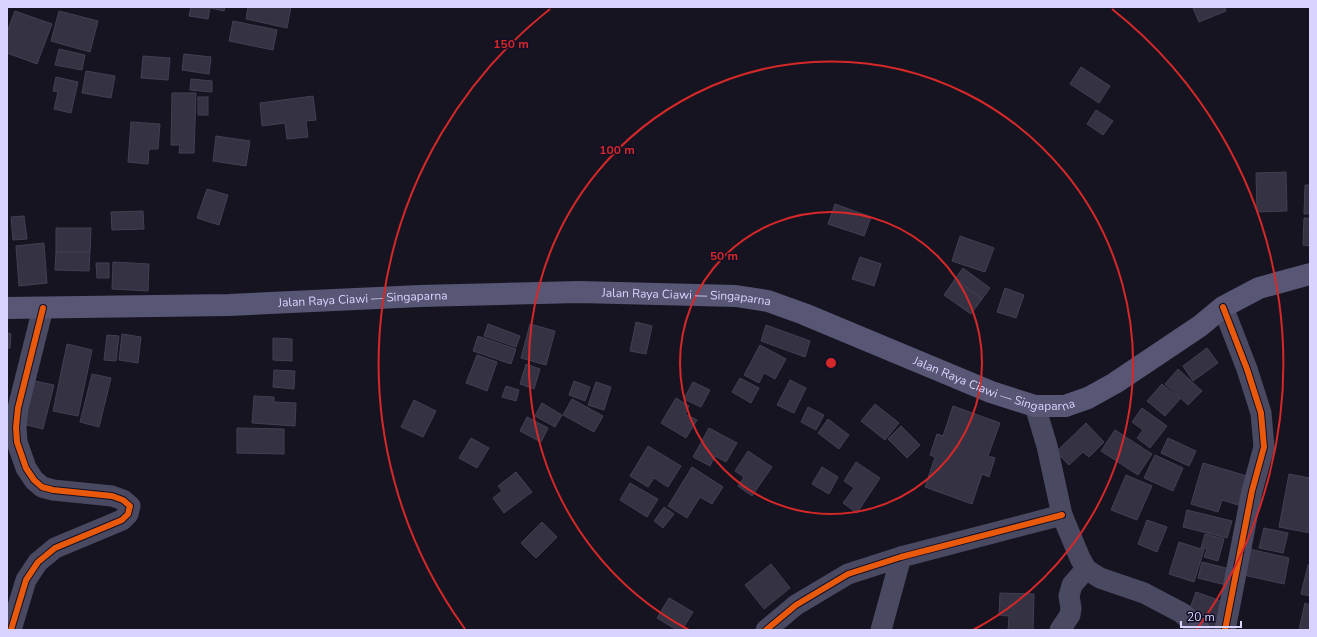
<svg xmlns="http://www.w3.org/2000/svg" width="1317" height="637" font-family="'Nunito Sans',sans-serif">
	<rect width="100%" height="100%" fill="#161421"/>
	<g fill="#343243" stroke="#433f54">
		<path d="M191 7H225L224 11 210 8 208 19 189 16Z"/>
		<path d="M248 7H291L287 28 246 19Z"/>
		<path d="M1195 7H1225L1226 11 1199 22 1193 8Z"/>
		<path d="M15 11 52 24 37 64 7 53V32Z"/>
		<path d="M59 11 98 21 90 52 51 41Z"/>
		<path d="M233 21 277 30 273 50 229 41Z"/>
		<path d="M59 49 85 55 82 70 55 65Z"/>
		<path d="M184 54 211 57 209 74 182 70Z"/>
		<path d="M143 56 170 58 168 80 141 78Z"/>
		<path d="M1081 67 1110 86 1099 103 1070 84Z"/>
		<path d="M86 71 115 76 111 98 82 93Z"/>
		<path d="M56 77 78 82 71 113 54 109 58 92 53 91Z"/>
		<path d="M191 79 212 81V92L190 90Z"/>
		<path d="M172 93H196L194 153H179L180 145H171Z"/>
		<path d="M313 96 316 120 306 121 308 137 287 139 285 123 262 126 260 103Z"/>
		<rect x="198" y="97" width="10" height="18"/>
		<path d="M1096 110 1113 121 1103 135 1087 124Z"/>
		<path d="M131 122 160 124 158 149H149L148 164 128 162Z"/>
		<path d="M216 136 250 141 246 166 213 161Z"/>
		<path d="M1286 172 1287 211 1257 212 1256 173Z"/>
		<path d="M1305 185H1310V214H1304Z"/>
		<path d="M207 189 228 195 219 225 197 218Z"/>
		<path d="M835 204 871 217 864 236 828 224Z"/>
		<path d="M143 211 144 229 112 230 111 212Z"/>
		<path d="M24 216 27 239 13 240 11 217Z"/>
		<path d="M1304 218H1310V246L1303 245Z"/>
		<path d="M56 228H91L90 252H56Z"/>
		<path d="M960 236 994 248 985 272 952 261Z"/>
		<path d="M44 243 47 283 19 286 16 246Z"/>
		<path d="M56 252H90L89 271 55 270Z"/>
		<path d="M860 257 881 264 874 286 852 279Z"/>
		<path d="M113 262 149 264 148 291 112 289Z"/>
		<path d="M96 263H109V278H97Z"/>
		<path d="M963 268 990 288 982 299 955 279Z"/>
		<path d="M955 279 982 299 971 314 944 295Z"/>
		<path d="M1005 288 1024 295 1016 318 997 312Z"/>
		<path d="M636 322 652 326 646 354 630 351Z"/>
		<path d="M488 324 520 336 516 347 484 336Z"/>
		<path d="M530 324 555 331 546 365 521 358Z"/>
		<path d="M766 325 810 341 805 357 761 341Z"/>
		<path d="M7 333 11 334 10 348H7Z"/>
		<path d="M122 334 141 337 138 363 119 360Z"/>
		<path d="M107 335 119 336 116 361 104 360Z"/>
		<path d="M478 336 516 349 511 364 473 351Z"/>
		<path d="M273 338 292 339V361L273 360Z"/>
		<path d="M67 344 92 350 78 416 53 411Z"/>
		<path d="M760 345 786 359 775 379 764 373 759 383 744 375Z"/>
		<path d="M1207 348 1218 363 1193 381 1183 366Z"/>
		<path d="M477 355 497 362 487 391 466 383Z"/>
		<path d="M526 364 540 369 534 389 520 384Z"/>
		<path d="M1178 369 1202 391 1188 405 1165 384Z"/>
		<path d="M274 370 295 371 294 389 273 387Z"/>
		<path d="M92 374 111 378 99 427 80 422Z"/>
		<path d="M740 378 759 388 751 403 732 392Z"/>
		<path d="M30 380 54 385 43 429 19 423Z"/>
		<path d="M790 380 806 388 794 413 777 405Z"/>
		<path d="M574 381 590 387 585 401 569 395Z"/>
		<path d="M596 382 611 387 604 410 588 405Z"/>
		<path d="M693 382 710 390 701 407 684 399Z"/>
		<path d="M1162 384 1180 399 1165 416 1147 401Z"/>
		<path d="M506 386 519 390 516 401 502 397Z"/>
		<path d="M254 396 274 397V402L296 403 295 426 252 423Z"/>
		<path d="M676 398 689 406 685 414 697 420 686 438 661 423Z"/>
		<path d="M572 399 603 416 594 432 563 415Z"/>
		<path d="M414 400 436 411 423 437 401 427Z"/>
		<path d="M542 403 562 415 555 427 535 416Z"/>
		<path d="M875 404 899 423 885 440 861 421Z"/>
		<path d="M953 406 1000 423 988 456 995 458 989 477 982 474 972 504 925 487 935 457 930 455 937 434 943 436Z"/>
		<path d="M808 407 824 415 816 430 801 422Z"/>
		<path d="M1142 408 1167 426 1150 448 1137 438 1143 430 1132 422Z"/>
		<path d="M527 417 548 428 541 442 520 431Z"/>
		<path d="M828 419 849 435 839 449 818 433Z"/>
		<path d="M1086 423 1104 442 1089 457 1083 452 1069 465 1056 452Z"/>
		<path d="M901 426 920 445 907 458 888 439Z"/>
		<path d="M237 428 284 429V454L237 453Z"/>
		<path d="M709 428 737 443 726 462 715 456 710 466 693 457Z"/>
		<path d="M1115 430 1152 454 1138 475 1101 451Z"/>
		<path d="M471 438 489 448 477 468 459 458Z"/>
		<path d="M1168 438 1196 451 1189 466 1161 453Z"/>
		<path d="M648 446 681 466 668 487 654 478 648 487 630 476Z"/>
		<path d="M748 451 772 467 752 496 738 486 744 477 735 471Z"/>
		<path d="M1155 455 1183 468 1173 491 1144 478Z"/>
		<path d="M856 462 880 478 857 513 843 503 854 488 844 481Z"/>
		<path d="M1203 463 1247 476 1238 505 1222 500 1218 512 1191 504Z"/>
		<path d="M692 467 723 487 712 504 700 497 687 518 668 506Z"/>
		<path d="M822 467 838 477 829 494 812 484Z"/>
		<path d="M516 472 532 492 504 513 493 498 502 491 498 486Z"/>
		<path d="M1289 474 1310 478V533L1279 527Z"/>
		<path d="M1126 475 1152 486 1137 520 1111 510Z"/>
		<path d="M630 483 658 499 647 517 620 500Z"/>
		<path d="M664 507 674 514 663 528 654 521Z"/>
		<path d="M1187 510 1232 521 1227 538 1183 527Z"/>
		<path d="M1147 520 1167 527 1157 552 1138 544Z"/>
		<path d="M542 522 557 537 536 558 521 543Z"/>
		<path d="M1264 528 1288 533 1283 553 1259 548Z"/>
		<path d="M1205 534 1224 539 1218 561 1204 557 1207 549 1201 548Z"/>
		<path d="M1179 542 1204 550 1194 582 1169 574Z"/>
		<path d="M1245 548 1289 558 1284 584 1239 574Z"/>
		<path d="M1202 562 1230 569 1226 585 1198 578Z"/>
		<path d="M771 564 790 588 764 609 745 585Z"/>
		<path d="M1308 565H1310V596L1301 594Z"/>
		<path d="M1196 592 1224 602 1215 630 1202 626 1205 616 1189 611Z"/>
		<path d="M1000 593 1034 594 1033 630H1008L1009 616 999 615Z"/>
		<path d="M669 598 693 612 682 630H677L657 618Z"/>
		<path d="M1305 603 1310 605V630H1299Z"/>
	</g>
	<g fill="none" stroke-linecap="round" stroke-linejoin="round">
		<g stroke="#4a4962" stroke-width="21">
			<path d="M1223 307 1247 369 1261 413 1264 447 1252 491 1225 630"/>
			<path d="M1035 406 1047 446 1062 515 1080 558 1086 569 1100 578 1144 593 1182 613 1200 630"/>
			<path d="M11 630 26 580 38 562 55 548 122 520 128 514 130 506 123 500 112 496 53 490 42 487 34 480 26 468 17 442 16 427 18 408 43 308"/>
			<path d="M766 630 796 605 848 574 901 557 1062 515"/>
			<path d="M881 630 901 557"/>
			<path d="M1060 630 1070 615 1071 608 1069 596 1072 585 1086 569"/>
		</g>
		<path stroke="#575674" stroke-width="22" id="s1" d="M7 308 229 305 420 296 579 292 736 296 768 301 804 314 991 392 1035 406H1065L1088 398 1115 383 1200 326 1223 307 1259 288 1310 274"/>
		<defs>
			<g id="cycleway">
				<path d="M1223 307 1247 369 1261 413 1264 447 1252 491 1225 630"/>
				<path d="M11 630 26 580 38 562 55 548 122 520 128 514 130 506 123 500 112 496 53 490 42 487 34 480 26 468 17 442 16 427 18 408 43 308"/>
				<path d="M766 630 796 605 848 574 901 557 1062 515"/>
			</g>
		</defs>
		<use href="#cycleway" stroke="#130f26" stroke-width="8"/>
		<use href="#cycleway" stroke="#e8590c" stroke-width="6"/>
	</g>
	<g fill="none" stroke="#d62828" stroke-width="2">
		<circle cx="831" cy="363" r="151"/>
		<path d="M689 630A302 302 0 1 1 973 630"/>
		<path d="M465 629A452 452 0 0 1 550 9M1112 9A452 452 0 0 1 1197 629"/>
	</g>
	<g text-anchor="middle" stroke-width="3" stroke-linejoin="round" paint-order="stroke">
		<g font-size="12" fill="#d9d4ff" stroke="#130f26">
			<text dy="4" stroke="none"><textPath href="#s1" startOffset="680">Jalan Raya Ciawi — Singaparna</textPath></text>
			<text dy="4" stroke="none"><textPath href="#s1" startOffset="356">Jalan Raya Ciawi — Singaparna</textPath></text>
			<text dy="4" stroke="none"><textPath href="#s1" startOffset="1004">Jalan Raya Ciawi — Singaparna</textPath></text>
		</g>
	</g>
	<circle cx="831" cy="363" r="6" fill="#d62828" stroke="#130f26" stroke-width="2"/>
	<g font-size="12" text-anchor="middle" font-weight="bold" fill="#d62828" stroke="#130f26" stroke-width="3" stroke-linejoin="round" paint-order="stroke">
		<text x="511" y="48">150 m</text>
		<text x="617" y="154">100 m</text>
		<text x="724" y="260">50 m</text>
	</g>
	<rect width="1317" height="637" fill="none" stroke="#d9d4ff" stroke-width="16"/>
	<path d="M1181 621v6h60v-6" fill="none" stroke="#d9d4ff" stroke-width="2"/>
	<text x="1187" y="621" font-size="12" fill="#d9d4ff" stroke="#130f26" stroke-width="3" paint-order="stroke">20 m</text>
</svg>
